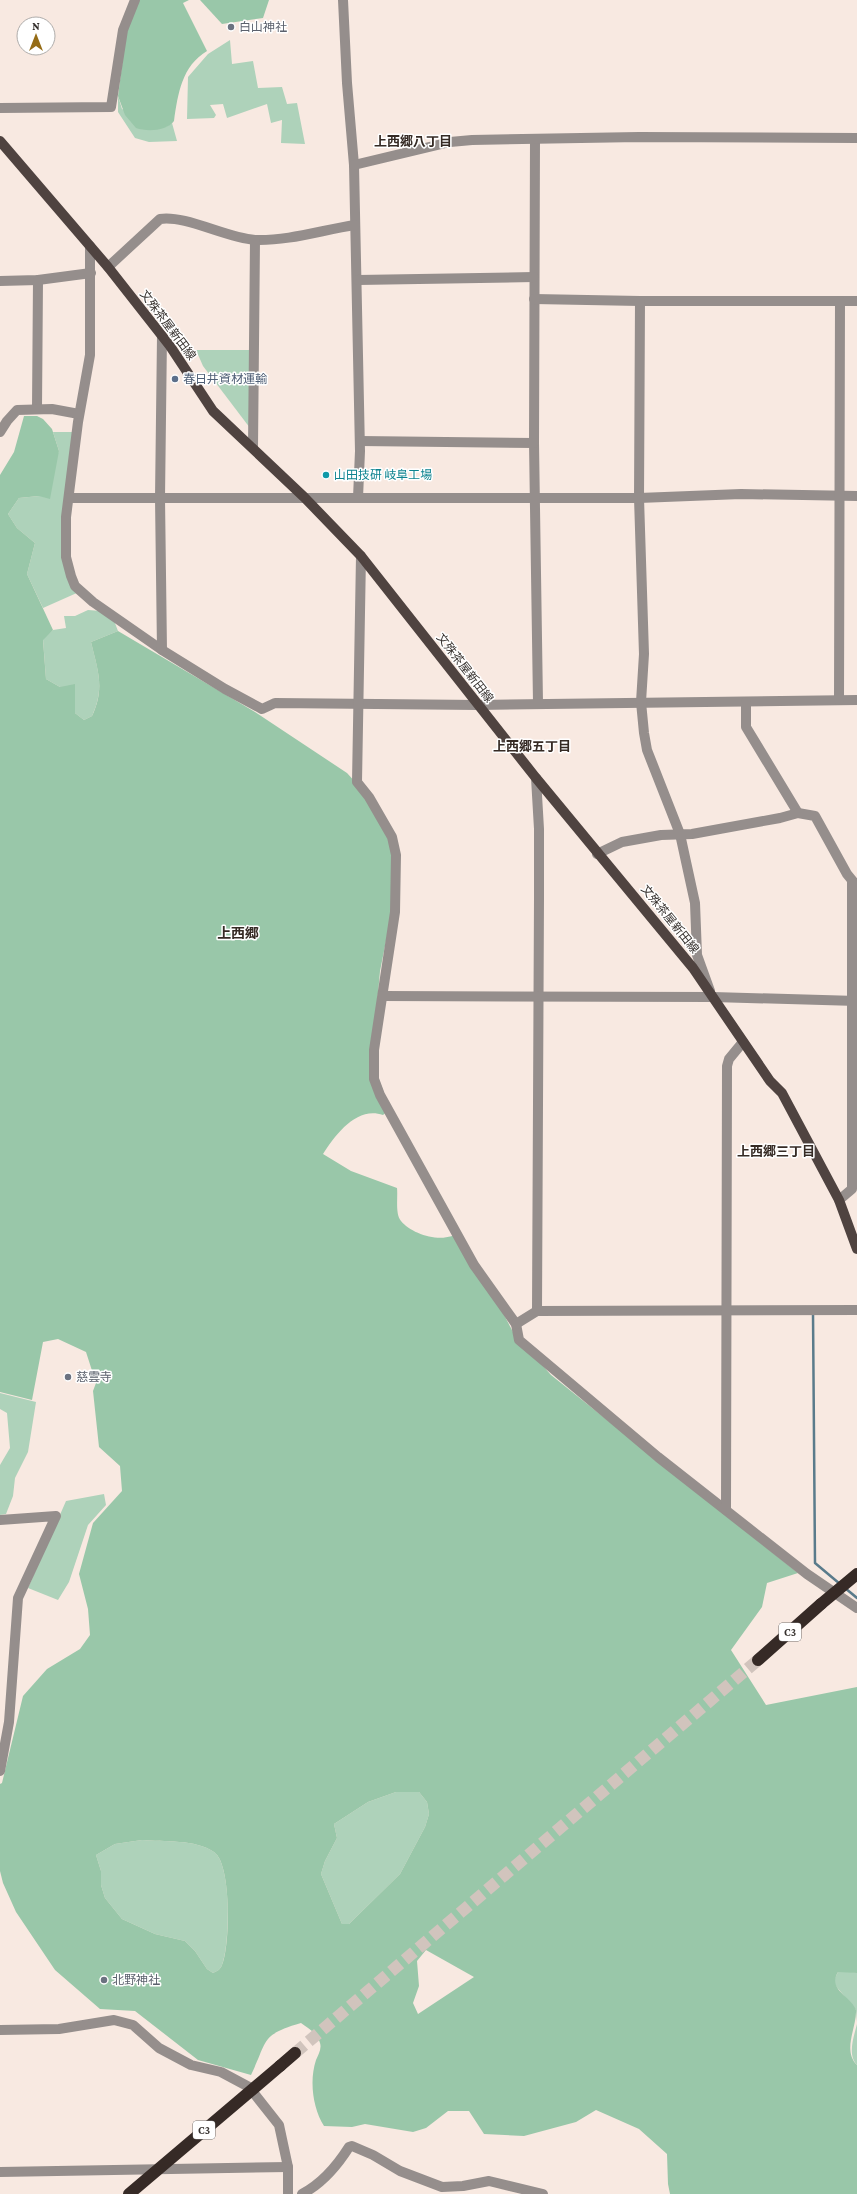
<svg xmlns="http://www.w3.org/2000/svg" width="857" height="2194" font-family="'Crimson Pro','Noto Sans JP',serif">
	<rect width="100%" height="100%" fill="#f8e9e1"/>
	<g fill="#aed2ba">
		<path d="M230 40 232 64 253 61 258 88 282 87 287 104 297 103 305 144 281 143 282 120 271 123 267 104 227 118 223 104 210 105 216 115 214 118 187 119 188 77 208 54Z"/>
		<path d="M118 96 122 109 166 127 172 123 177 141 149 142 135 138 118 112Z"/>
		<path d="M196 350H251L250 428 203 366Z"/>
		<path d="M53 432H73L63 550 79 592 43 608 27 574 35 543 17 528 8 514 19 498 39 496 59 451Z"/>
		<path d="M88 610C106 611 112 612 118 631L91 642C98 671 105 688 92 716L84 720 75 713 60 687 46 679 43 639 53 630 66 628 64 616H75Z"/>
		<path d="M0 1393 36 1402 28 1452 15 1478 13 1496 6 1514 0 1515V1465L10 1448 7 1413 0 1409Z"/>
		<path d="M104 1494 106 1505 88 1525 69 1582 58 1600 28 1588 66 1501Z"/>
		<path d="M396 1792H419L427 1802 429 1814 425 1827 400 1874 349 1924H342L321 1874 325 1861 337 1838 334 1824 368 1802Z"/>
		<path d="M142 1840C164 1842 195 1839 214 1852 232 1864 230 1947 222 1965 220 1970 217 1971 213 1973L207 1969 195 1951 185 1941 155 1934 122 1919 105 1898 101 1885V1871L96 1855 115 1844Z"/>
		<path d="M845 1971 857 1973V2022L856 2010 835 1985V1978L838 1972Z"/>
		<path d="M857 2024V2065C847 2055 854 2036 857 2024Z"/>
	</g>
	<g fill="#99c7a9" fill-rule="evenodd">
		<path d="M138 0H189L183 3 207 51C182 66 178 93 174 121 167 131 147 132 136 128L125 115 118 96 127 27Z"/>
		<path d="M200 0H269L263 18 222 24Z"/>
		<path d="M24 416H37L43 419 52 429 59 451 50 499 39 496 19 498 8 514 17 528 35 543 27 574 53 630 43 640 46 679 60 687 75 684V713L84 720 92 716C105 688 98 671 91 642L118 631 255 712 347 773 378 807 400 871 380 971 372 1061 390 1109 383 1115C357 1106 336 1134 323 1154L351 1171 397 1188C398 1197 395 1214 401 1221 412 1235 446 1245 460 1231L513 1332 551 1375 798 1573 767 1583 762 1607 731 1650 766 1705 857 1687V1973L838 1972C827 1990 851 1996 856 2010 857 2027 842 2050 857 2065V2194H670L668 2184 667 2154 639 2129 596 2110 576 2122 524 2136 484 2134 469 2111H448L426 2128 413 2132 365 2124 352 2127 324 2126C313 2109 309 2081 316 2060 318 2055 322 2049 320 2043 318 2034 308 2028 301 2023 260 2035 268 2040 251 2075L198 2060 135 2011 100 2009 55 1970 16 1912 3 1883 0 1871V1784L2 1783 23 1696 47 1669 80 1649 90 1635 88 1609 79 1574 93 1523 122 1491 120 1466 99 1447 93 1391 96 1383 86 1352 58 1339 43 1342 32 1400 0 1392V475L14 452ZM396 1792H419L427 1802 429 1814 425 1827 400 1874 349 1924H342L321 1874 325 1861 337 1838 334 1824 368 1802ZM142 1840C164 1842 195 1839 214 1852 232 1864 230 1947 222 1965 220 1970 217 1971 213 1973L207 1969 195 1951 185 1941 155 1934 122 1919 105 1898 101 1885V1871L96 1855 115 1844ZM426 1950 474 1977 418 2014 413 2003 419 1986 417 1961Z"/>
	</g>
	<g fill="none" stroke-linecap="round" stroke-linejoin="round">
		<g stroke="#5a7b8b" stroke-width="2.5">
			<path d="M813 1313 815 1563 840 1584"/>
			<path d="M845 1588 857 1598"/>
		</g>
		<path stroke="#d1c4bd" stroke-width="12" stroke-dasharray="12 6" stroke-linecap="butt" d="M295 2053 758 1660"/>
		<g stroke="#958e8c" stroke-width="10">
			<path d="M343 0 347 83 354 165 360 451 358 498"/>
			<path d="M0 108 111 107 123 30 135 0"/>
			<path d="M535 139 534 443 538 703"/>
			<path d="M354 165 450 142 472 140 639 137 857 138"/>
			<path d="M90 246V355L78 422 66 517V557L71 576 75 586 93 602 162 650 225 689 262 709 275 703 478 705 857 700"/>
			<path d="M108 267 160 219C186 215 226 238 255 240 289 241 322 230 355 225"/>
			<path d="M358 280 534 277"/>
			<path d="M0 281 38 280 91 273"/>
			<path d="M534 299 640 301H857"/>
			<path d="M640 301 639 498 644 654 641 702 644 733 647 750 680 834 695 903 697 955 710 991"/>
			<path d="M162 336 160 498 162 650"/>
			<path d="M37 408 38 280"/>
			<path d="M0 432 7 421 17 410 52 409 79 414"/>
			<path d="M360 441 534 443"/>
			<path d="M253 448 255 240"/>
			<path d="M69 498H639L741 494 857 496"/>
			<path d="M361 556 357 782 369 797 392 837 396 855 395 912 374 1050V1079L380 1095 474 1265 516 1324 519 1340 658 1457 807 1574 857 1608"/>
			<path d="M839 700 840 301"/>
			<path d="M746 702V727L798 813"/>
			<path d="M536 778 539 829V898L537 1311"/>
			<path d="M597 854 622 842 661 835 692 834 780 818 798 813 815 816 847 874 856 885"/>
			<path d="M383 996 713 997 857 1001"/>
			<path d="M839 1200 852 1189V881"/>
			<path d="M516 1324 537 1311 857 1310"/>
			<path d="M726 1510 727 1066 729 1059 743 1042"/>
			<path d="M0 1520 56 1516 18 1598 9 1722 0 1771"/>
			<path d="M0 2030 59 2029 114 2020 133 2025 159 2048 191 2065 221 2072 249 2087 279 2125 288 2167V2194"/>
			<path d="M0 2172 288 2167"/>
			<path d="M302 2194C323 2183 337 2166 349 2147L352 2146 373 2155 400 2171 442 2187 463 2186 489 2181 543 2194"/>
		</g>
		<path stroke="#4f4340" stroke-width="10" d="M0 141 108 267 170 346 213 411 304 497 361 556 536 778 693 968 770 1081 782 1093 839 1200 857 1249"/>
		<g stroke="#362a26" stroke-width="12">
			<path d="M758 1660 821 1604"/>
			<path d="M280 2066 295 2053"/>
		</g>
		<g stroke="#362a26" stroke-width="12">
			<path d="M821 1604 857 1574"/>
			<path d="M129 2194 280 2066"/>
		</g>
	</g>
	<g fill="#6b7280" stroke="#fff" stroke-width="1.5">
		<circle cx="231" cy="27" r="4"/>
		<circle cx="68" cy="1377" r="4"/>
		<circle cx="104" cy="1980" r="4"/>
	</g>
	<circle fill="#5c6f8a" stroke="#fff" stroke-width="1.5" cx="175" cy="379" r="4"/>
	<circle fill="#0f9aa8" stroke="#fff" stroke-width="1.5" cx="326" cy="475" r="4"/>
	<g text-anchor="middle" stroke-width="3" stroke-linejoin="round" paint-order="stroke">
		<g fill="#fff" stroke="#726f6d" stroke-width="1">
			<rect x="779" y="1623" width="22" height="18" rx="3"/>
			<rect x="193" y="2121" width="22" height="18" rx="3"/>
		</g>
		<g font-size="11" font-weight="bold" fill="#36312e">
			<text x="790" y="1636">C3</text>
			<text x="204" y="2134">C3</text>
		</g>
		<g font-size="12" fill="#5b616d" stroke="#fff" text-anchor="start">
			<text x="239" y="31">白山神社</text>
			<text x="76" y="1381">慈雲寺</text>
			<text x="112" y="1984">北野神社</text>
		</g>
		<g font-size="12" fill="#36312e" stroke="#fff">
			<text transform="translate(168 325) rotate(53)" y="4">文殊茶屋新田線</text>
			<text transform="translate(465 668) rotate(52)" y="4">文殊茶屋新田線</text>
			<text transform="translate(670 919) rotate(51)" y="4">文殊茶屋新田線</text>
		</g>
		<g font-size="12" fill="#4e5e75" stroke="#fff" text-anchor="start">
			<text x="183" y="383">春日井資材運輸</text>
		</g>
		<g font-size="12" fill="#0d838f" stroke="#fff" text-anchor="start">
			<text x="334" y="479">山田技研 岐阜工場</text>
		</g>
		<g font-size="13" font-weight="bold" fill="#352a24" stroke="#fff">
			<text x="413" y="146">上西郷八丁目</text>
			<text x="532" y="751">上西郷五丁目</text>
			<text x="776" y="1156">上西郷三丁目</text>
		</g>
		<g font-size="14" font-weight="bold" fill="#352a24" stroke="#fff">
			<text x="238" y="938">上西郷</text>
		</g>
	</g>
	<g transform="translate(36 36)"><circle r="19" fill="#ffffff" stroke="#afadab"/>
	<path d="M0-3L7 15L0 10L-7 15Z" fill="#956c16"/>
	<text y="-6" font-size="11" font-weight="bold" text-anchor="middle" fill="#36312e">N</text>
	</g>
</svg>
